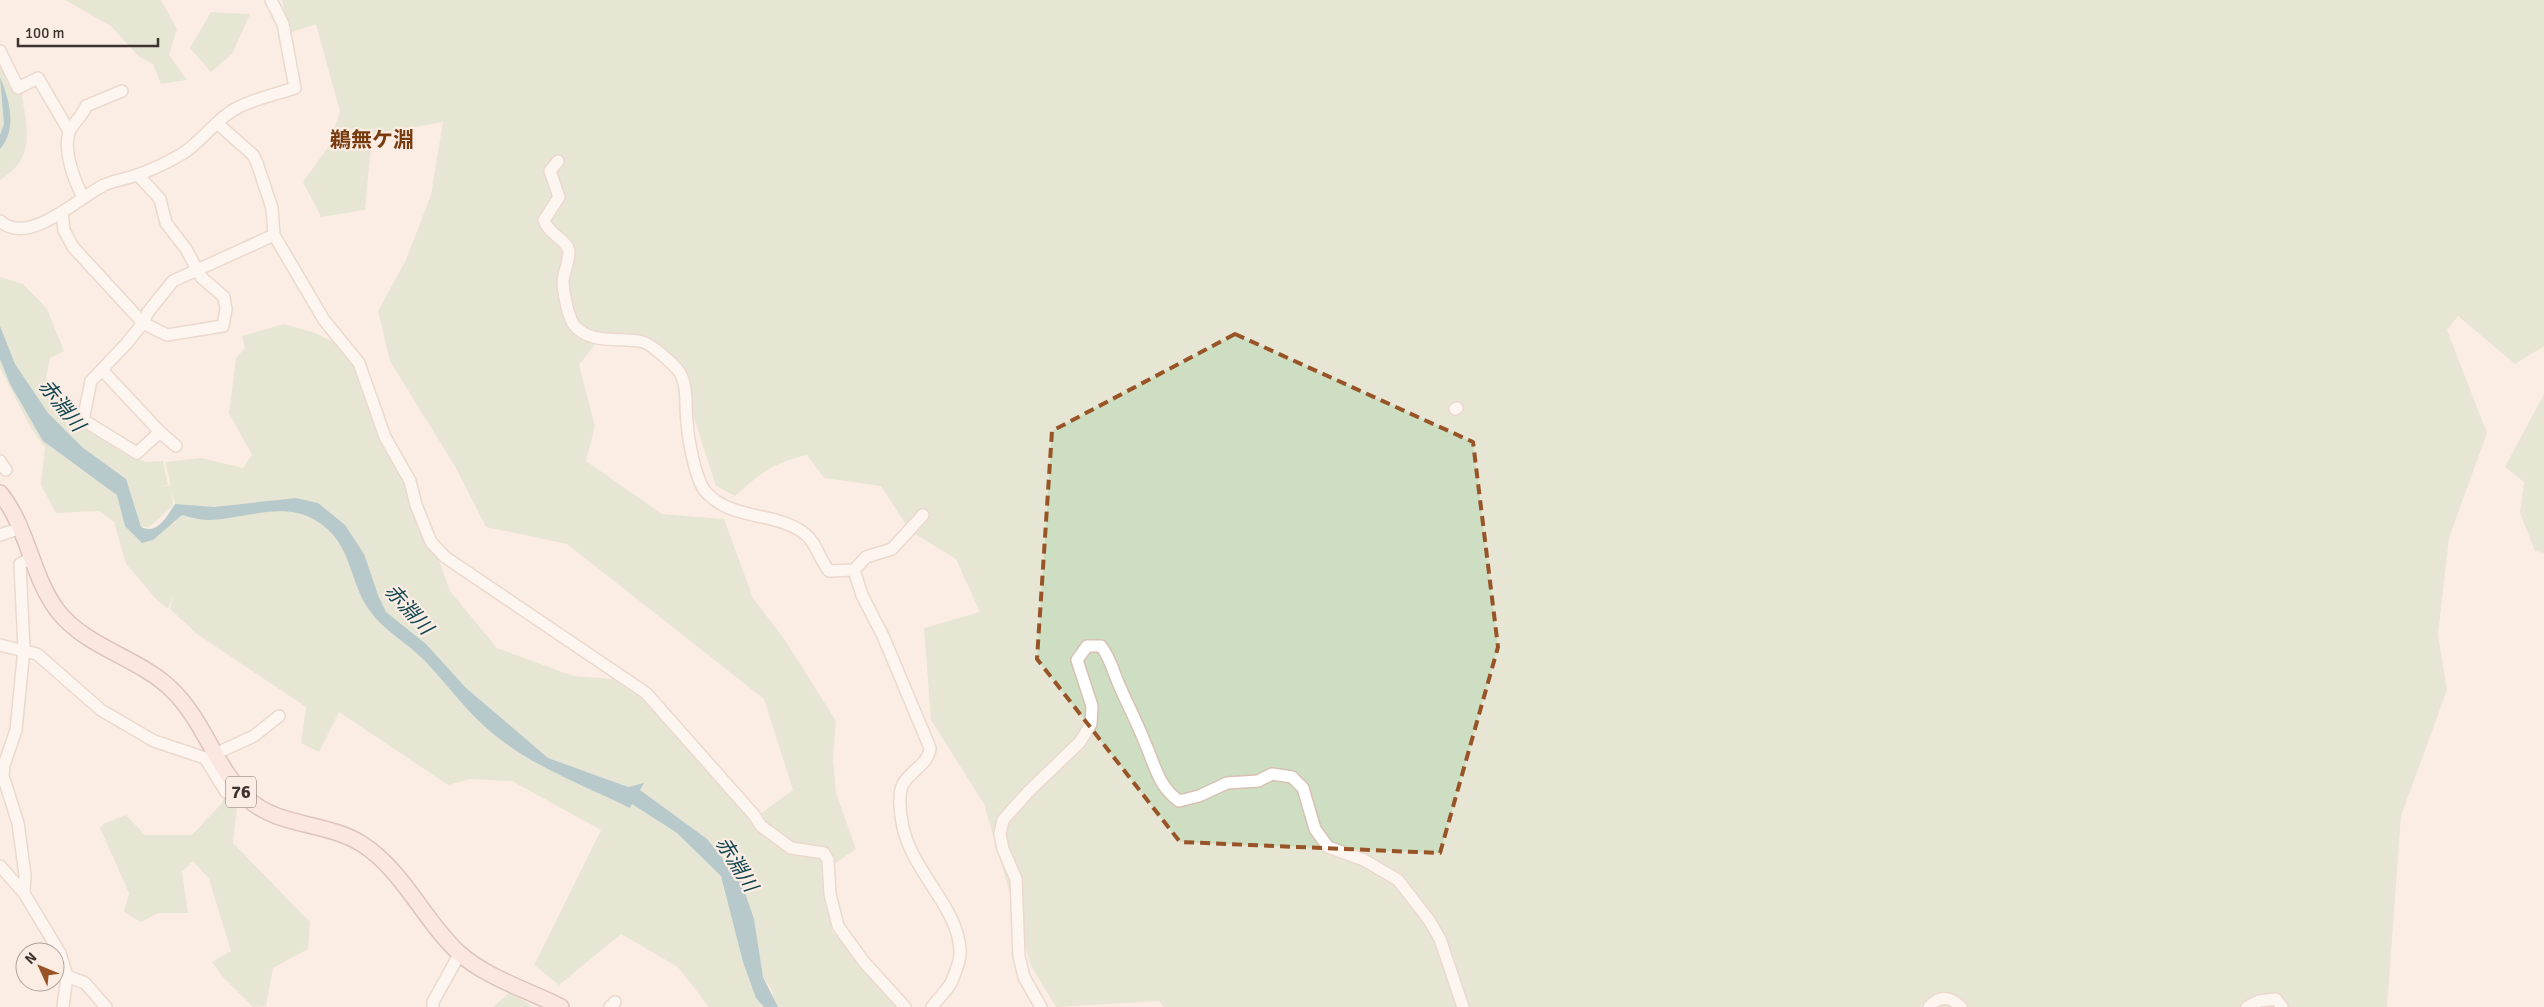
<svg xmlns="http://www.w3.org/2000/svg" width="2544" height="1007" font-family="Signika,'Noto Sans JP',sans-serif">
	<rect width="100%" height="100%" fill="#fcede4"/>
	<g fill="#cedec2" fill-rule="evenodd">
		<path d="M65 0H161L177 29 169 55 187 80 161 84 153 64 138 56 111 26Z"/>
		<path d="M282 0H2544V346L2515 364 2458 316 2447 330 2487 433 2449 538 2438 635 2447 690 2401 816 2387 1007H1164L1159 1001 1056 1007 1031 966 984 804 931 720 924 628 980 612 956 559 910 531 881 486 824 478 807 455C772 463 761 473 735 496L716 486 676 362 652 339 603 334 579 365 595 426 586 461 662 514 724 519 753 598 785 640 836 721 833 758 836 793 856 849 821 873 832 931 896 1007H778L775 1005 772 990 760 972 718 867 765 1007H709L678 967 621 934 559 985 534 965 601 830 512 781 470 779 448 785 339 712 319 752 301 743 306 707 197 634 170 609 173 594 168 609 157 600 126 564 114 522 99 511 56 513 41 485 45 447 31 428 0 368V277L23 284 47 309 64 351 50 358 46 378 77 422 87 429 118 450 146 462 163 461 168 485 160 487 171 485 165 462 202 458 243 468 252 455 229 413 236 358 245 348 242 336 284 324 315 333 340 345 361 370V387L410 481 450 591 497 648 573 676 615 679 644 697 682 737 716 782 760 814 793 790 764 699 567 544 486 527 456 468 390 361 378 311 406 260 431 195 443 122 372 135 365 210 321 217 303 182 328 147 340 112 316 24 289 33ZM172 492 177 513 175 523 142 535 143 526 148 528 173 506Z"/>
		<path d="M211 12 250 14 232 54 211 72 190 48Z"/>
		<path d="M0 63 7 83 21 91C27 127 37 158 0 180Z"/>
		<path d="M2544 394V553L2535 551 2520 513 2524 482 2505 467Z"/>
		<path d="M225 794 237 807 233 843 310 922 308 949 273 968 266 1006 253 1007 223 977 212 962 231 951 209 879 193 861 182 872 188 913H158L141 922 124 912 129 893 100 828 103 824 126 815 145 835H192L222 803Z"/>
		<path d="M510 992 533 1007H493Z"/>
	</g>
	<g fill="#649ead">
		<path d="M0 77C9 99 18 129 0 149V135L4 124Z"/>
		<path d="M0 326 15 364 48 413 82 447 126 479 141 527C158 535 166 517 175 504L214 507 296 498 318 503 345 525 364 554 378 595 386 612 426 644 466 688 548 758 628 787 644 783 640 790 707 839 741 881 754 919 763 977 778 1007H764L756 998 743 962 721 876 677 833 632 804 630 808C583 785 531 766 491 732 466 711 446 683 424 660 408 644 387 632 373 615 347 584 355 543 315 520 283 501 243 519 208 520 199 520 190 517 182 515L153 540 142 543 125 526 117 495 43 441 10 384 0 359Z"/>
	</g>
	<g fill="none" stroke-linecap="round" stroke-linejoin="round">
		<defs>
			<g id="minor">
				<path d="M0 51 18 88 38 78 69 131"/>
				<path d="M217 123 253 155 257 163 272 208 274 235 324 320 359 363 385 437 410 481 416 505 431 542 445 557 646 693 754 815 761 826 791 848 824 853 828 860 830 894 838 926 864 962 905 1007"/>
				<path d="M558 161 550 171 559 197 544 220C548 234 569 241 569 252 569 261 564 272 563 281 563 290 568 318 574 325 590 345 621 337 643 342 651 344 675 365 680 373 688 387 685 407 687 422 688 438 695 478 705 491 731 521 774 511 804 533 817 543 819 559 829 571L854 570"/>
				<path d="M83 197C74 180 63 151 69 132 72 124 82 117 86 106L122 91"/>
				<path d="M62 213 64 230 73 247 143 323 167 335 223 326 226 309 224 297 201 277 186 249 166 223 160 199 138 175"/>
				<path d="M0 221C29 247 79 197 104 185 115 180 127 179 137 175 152 170 168 162 182 154 203 141 218 116 241 106 258 98 277 94 295 88L283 24 271 0"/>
				<path d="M103 371 160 432 176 446"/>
				<path d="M1455 409 1457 408"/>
				<path d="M160 432 137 453 83 420 91 381 127 343 143 323 148 312 173 281 274 235"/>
				<path d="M0 461 6 470"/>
				<path d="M0 535 21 528"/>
				<path d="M33 557 20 564 24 649 16 730 4 765 3 776 18 823 25 875 24 893 60 953 67 976 63 1007"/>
				<path d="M854 570 862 595 883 636 930 748C929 764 911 770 903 784 898 793 900 812 902 822 909 869 958 906 960 950 961 960 955 974 951 983 946 991 938 999 932 1007"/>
				<path d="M854 570 866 557 892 549 923 515"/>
				<path d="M0 645 37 654 101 710 154 741 205 758 226 792 243 793"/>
				<path d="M217 753 254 736 279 716"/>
				<path d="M0 866 24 893"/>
				<path d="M67 976 85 983 106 1007"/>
				<path d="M433 1007V1002L460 953"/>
				<path d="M610 1007 615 1002"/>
				<path d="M1041 1007 1024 977 1019 956 1016 879 1003 849 1000 834 1003 820 1029 791 1080 742 1091 724 1092 706 1077 660 1087 646H1101C1111 659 1113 672 1120 687 1128 706 1138 724 1145 743 1155 765 1158 786 1179 801L1199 796 1227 783 1258 781 1272 774 1292 777 1303 788 1315 829 1328 847 1364 860 1398 880 1429 920 1440 939 1463 1007"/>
				<path d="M1929 1007C1940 995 1950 996 1961 1007"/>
				<path d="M2247 1007 2259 1001 2276 999 2282 1007"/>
			</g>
			<path id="major" d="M0 493C28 527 31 575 57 610 86 648 138 657 171 689 204 720 216 769 248 799 278 827 328 822 362 844 403 870 424 921 459 953 487 978 528 990 561 1007"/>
		</defs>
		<use href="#minor" stroke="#d8c0b3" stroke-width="14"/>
		<use href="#major" stroke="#b7938f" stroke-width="18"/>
		<use href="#minor" stroke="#fff" stroke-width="11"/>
		<use href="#major" stroke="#fbdddb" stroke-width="15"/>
	</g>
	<path d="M0 0H2544V1007H0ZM1235 334 1473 442 1498 647 1440 853 1180 842 1037 659 1052 431Z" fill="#fcede4" fill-opacity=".55" fill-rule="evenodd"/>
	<path fill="none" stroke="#985426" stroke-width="4" stroke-dasharray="10 6" stroke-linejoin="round" d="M1235 334 1473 442 1498 647 1440 853 1180 842 1037 659 1052 431Z"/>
	<g text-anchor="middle" stroke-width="4.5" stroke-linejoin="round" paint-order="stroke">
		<rect fill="#fcede4" stroke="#776c65" stroke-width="1" x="226" y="776.5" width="30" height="31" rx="4"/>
		<g font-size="18" font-weight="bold" fill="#3e342f">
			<text x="241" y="798">76</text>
		</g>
		<g font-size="20" font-style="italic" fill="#0e444f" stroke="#fcede4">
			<text transform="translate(62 405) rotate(51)" y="7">赤淵川</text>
			<text transform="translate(409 609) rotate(48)" y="7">赤淵川</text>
			<text transform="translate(737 864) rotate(58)" y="7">赤淵川</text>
		</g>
		<g font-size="21" font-weight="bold" fill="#773b0e" stroke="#fcede4">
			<text x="372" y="147">鵜無ケ淵</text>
		</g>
	</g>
	<g transform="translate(40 967) rotate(314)"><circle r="24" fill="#fcede4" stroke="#b0a39c"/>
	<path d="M0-4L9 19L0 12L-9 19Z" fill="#985426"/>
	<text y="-8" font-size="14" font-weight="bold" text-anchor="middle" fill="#3e342f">N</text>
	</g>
	<path d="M18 38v8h140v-8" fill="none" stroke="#3e342f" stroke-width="2.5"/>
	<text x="25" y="38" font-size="15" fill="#3e342f" stroke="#fcede4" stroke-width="4" paint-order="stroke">100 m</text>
</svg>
